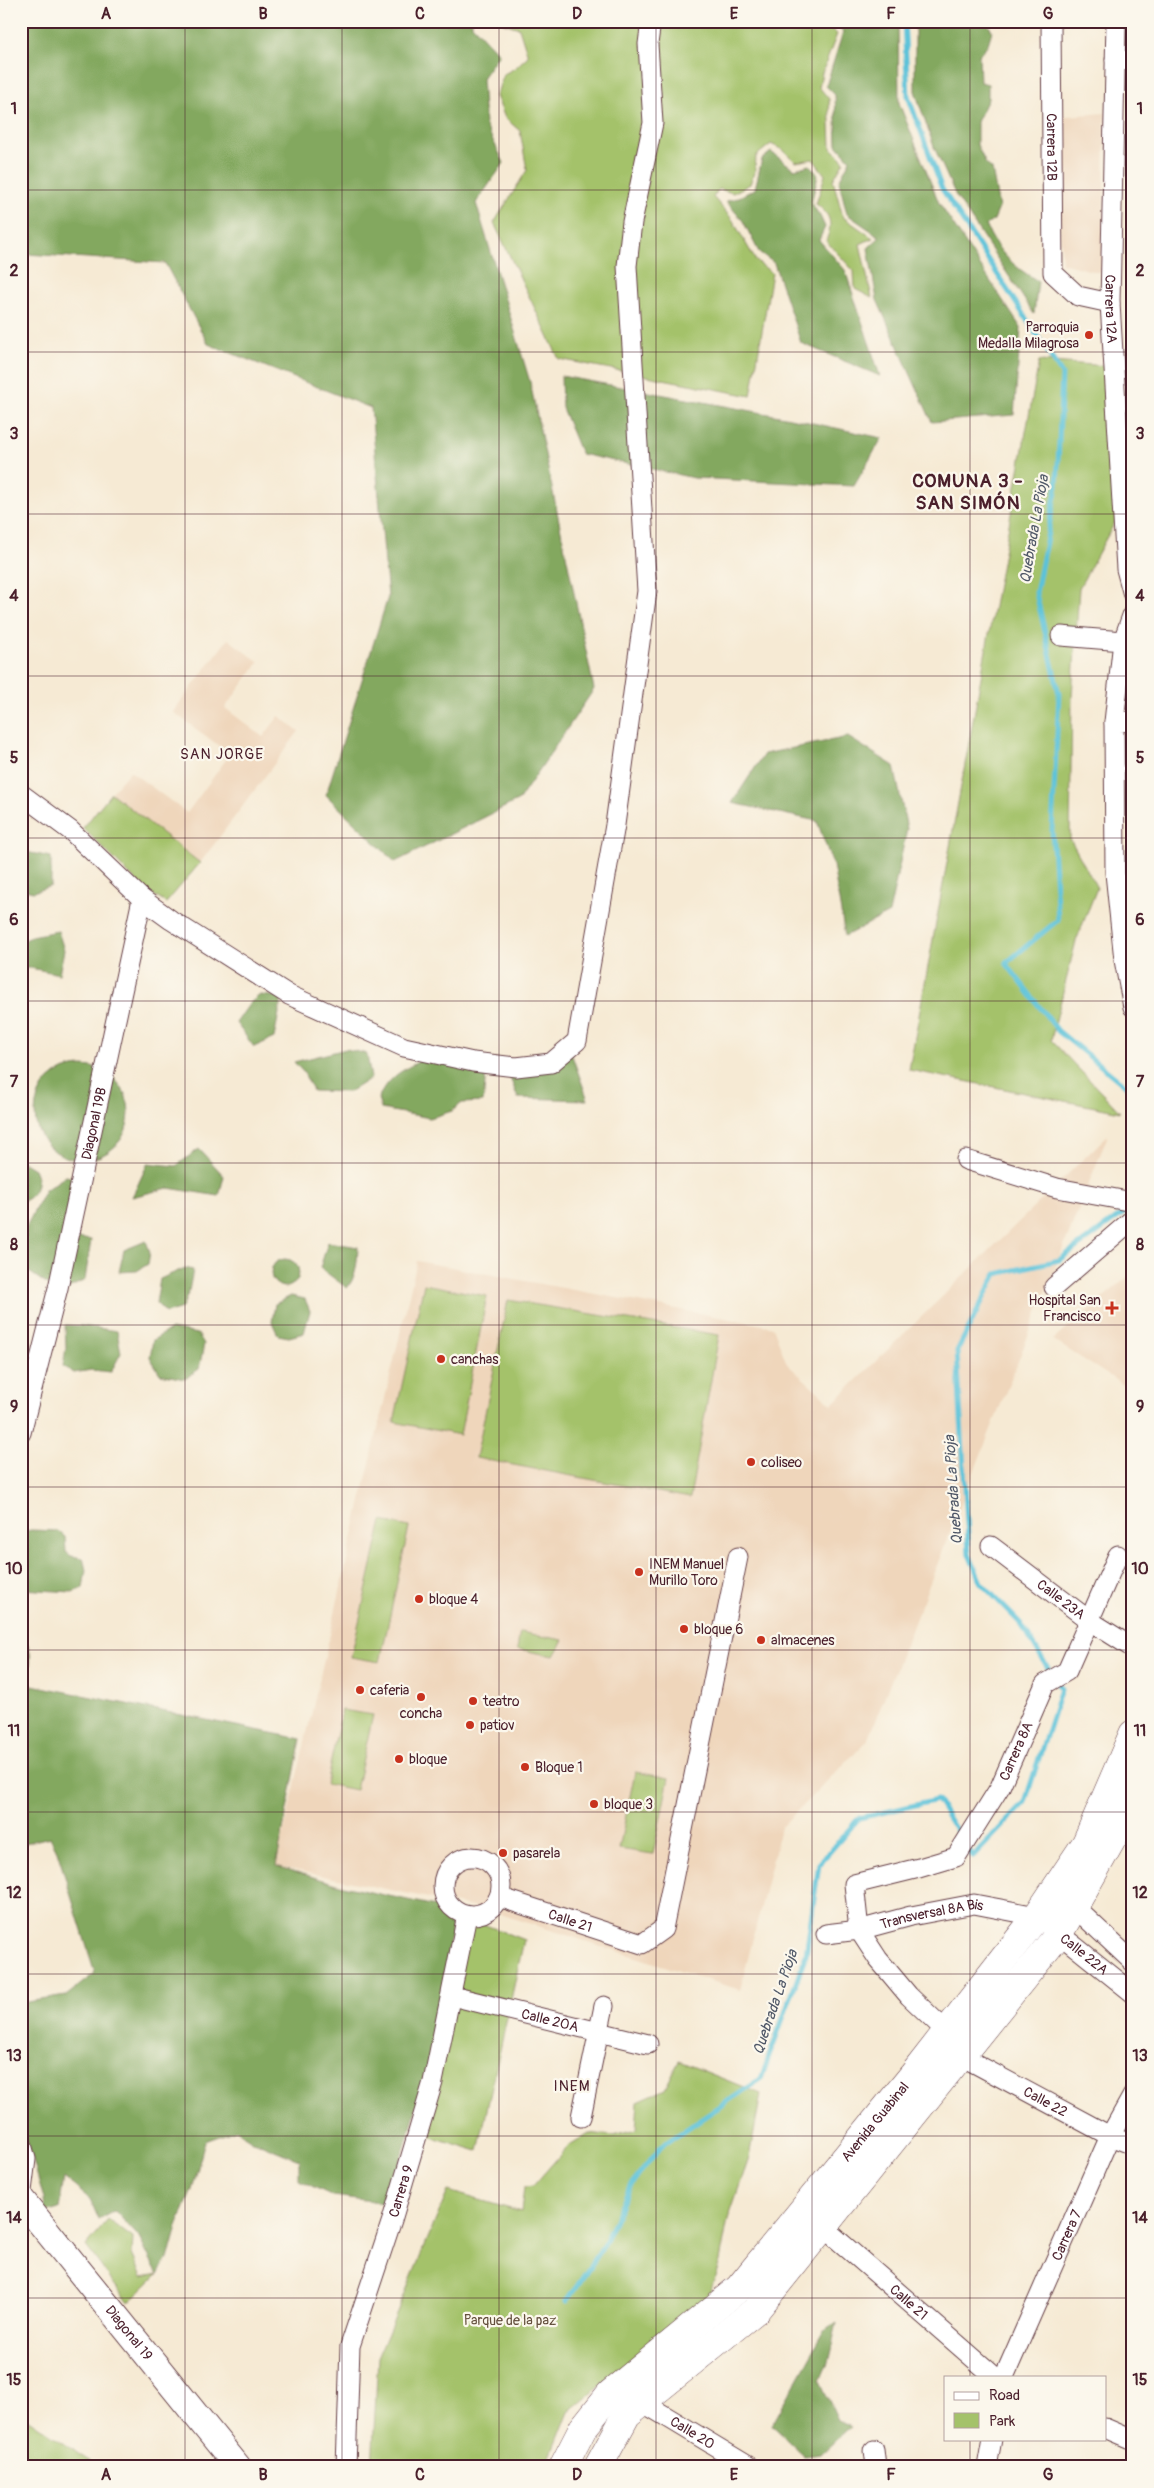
<svg xmlns="http://www.w3.org/2000/svg" width="1154" height="2488" font-family="Pangolin,sans-serif">
	<rect width="100%" height="100%" fill="#fbf7ec"/>
	<filter id="ink" filterUnits="userSpaceOnUse"><feTurbulence type="fractalNoise" baseFrequency=".02" numOctaves="2"/><feDisplacementMap in="SourceGraphic" scale="10" xChannelSelector="R" yChannelSelector="G"/><feConvolveMatrix kernelMatrix="1 2 1 2 8 2 1 2 1" color-interpolation-filters="sRGB"/></filter>
	<filter id="wash" filterUnits="userSpaceOnUse"><feTurbulence type="fractalNoise" baseFrequency=".0096" numOctaves="4" result="noise"/><feDisplacementMap in="SourceGraphic" scale="20" xChannelSelector="R" yChannelSelector="G"/><feGaussianBlur stdDeviation="1.12" result="paint"/><feColorMatrix in="noise" values="0 0 0 0 0 0 0 0 0 0 0 0 0 0 0 0 0 1.4 0 .05"/><feComposite in="paint" operator="in"/></filter>
	<g filter="url(#wash)">
		<rect width="100%" height="100%" fill="#f6ead4"/>
		<g fill="#efd6bb">
			<path d="M1105 113 1103 272H1096L1062 263 1055 117Z"/>
			<path d="M228 639 259 662 225 708 263 737 279 716 299 731 200 863 111 793 130 771 187 813 230 754 173 712Z"/>
			<path d="M1108 1135 867 1741 781 1827 740 1990 491 1911 276 1866 417 1261 773 1327 787 1364 832 1404Z"/>
			<path d="M1130 1275 1133 1276V1391L1053 1340Z"/>
		</g>
		<g fill="#a4c26a" stroke="#77704a">
			<path d="M498 21H828V26L837 34 822 73 819 87 829 99 831 148 844 161 833 180 843 217 873 238 860 244 872 298 855 289 854 271 826 241C833 223 831 215 816 204L825 175 813 159 796 162 783 150 771 144 756 156 755 170 750 184 733 193 719 189 713 197 732 219 756 261 772 273 751 396 559 359 494 223 527 170 520 131 505 118 496 96 504 74 515 68 528 56 519 28Z"/>
			<path d="M1039 361 1107 366 1120 513 1079 588 1072 697 1070 839 1097 888 1076 941 1051 1040 1120 1112 909 1070Z"/>
			<path d="M111 793 200 863 166 903 145 890 83 828Z"/>
			<path d="M424 1284 487 1296 460 1435 394 1422Z"/>
			<path d="M508 1300 719 1335 690 1498 476 1458Z"/>
			<path d="M382 1521 409 1527 380 1662 351 1657Z"/>
			<path d="M520 1632 563 1640 554 1656 517 1649Z"/>
			<path d="M342 1710 373 1715 356 1790 326 1784Z"/>
			<path d="M635 1772 669 1778 653 1854 619 1849Z"/>
			<path d="M465 1917 524 1940 478 2151 426 2135Z"/>
			<path d="M679 2061 761 2094 749 2158 728 2219 720 2261 709 2296 569 2411 547 2467H372L378 2357 448 2191 521 2212 524 2187 533 2186 568 2146 589 2133 614 2136 636 2130 638 2101 665 2089Z"/>
			<path d="M108 2220 133 2238 132 2254 142 2277 158 2274 128 2303 86 2246Z"/>
			<path d="M21 2414 90 2461 89 2467H21Z"/>
		</g>
		<g fill="#83a85e" stroke="#666444">
			<path d="M21 21H472V25L499 54 482 78 485 124 504 163 476 203 530 382 594 689 519 800 395 862 326 795 388 597 371 408 208 344 165 263 26 254 21 262Z"/>
			<path d="M835 21H898L899 103 939 203 1021 328 1014 415 932 422 877 300 868 248 880 237 847 214 839 181 850 160 837 145 835 95 826 86 843 32 835 25Z"/>
			<path d="M915 21H986L992 31 988 44 979 55 980 82 988 84V99L977 122V145L986 164 992 169 999 208 994 220 986 225C996 251 1015 268 1038 281L1034 314 956 196 934 147 915 91Z"/>
			<path d="M771 152 794 169 810 165 818 175 811 203 820 216 825 227 819 240 845 270 880 376 801 343 774 263 759 252 743 221 726 201 737 198 755 189 762 159Z"/>
			<path d="M561 376 785 417 882 438 854 486 694 478 581 454 562 408Z"/>
			<path d="M848 737 894 766 907 829 889 913 845 936 833 865 817 821 732 803 764 754Z"/>
			<path d="M21 851 51 857V886L33 892 21 889Z"/>
			<path d="M58 931 64 950 59 974 21 966 23 942 31 936Z"/>
			<path d="M260 995 282 997 274 1038 254 1047 236 1023 250 1003Z"/>
			<path d="M566 1039 588 1100 518 1098 509 1075 538 1064Z"/>
			<path d="M346 1049 367 1054 371 1078 349 1092 313 1091 304 1073 294 1062Z"/>
			<path d="M423 1059 486 1073 483 1102 462 1103 452 1111 430 1118 381 1109 378 1098C392 1074 400 1072 423 1059Z"/>
			<circle cx="82" cy="1113" r="47"/>
			<path d="M199 1149 224 1176 219 1196 168 1188 132 1197 148 1163 176 1166Z"/>
			<path d="M21 1161 34 1169C41 1183 36 1196 21 1202Z"/>
			<path d="M66 1176 71 1177 68 1237 91 1240 85 1280 67 1289 48 1285 25 1269 21 1259 27 1225 45 1190Z"/>
			<path d="M146 1241 150 1252 148 1264 137 1271 119 1272 124 1250Z"/>
			<path d="M328 1242 358 1247C357 1263 357 1276 347 1288L320 1268Z"/>
			<circle cx="285" cy="1273" r="14"/>
			<path d="M185 1268 193 1270 189 1291 182 1308 166 1313 156 1303 160 1279Z"/>
			<path d="M291 1296 305 1299 310 1311 304 1333 289 1337 278 1335 272 1322 275 1304Z"/>
			<path d="M65 1325 83 1326 117 1331 121 1353 111 1372 91 1370 74 1373 63 1366 66 1348Z"/>
			<path d="M171 1329 198 1334 204 1344 199 1369 185 1379 160 1374 150 1357 153 1340Z"/>
			<path d="M31 1530 58 1531 65 1537 66 1552 71 1556 83 1558 86 1570 83 1588 73 1592 21 1589V1532Z"/>
			<path d="M21 1636C35 1651 32 1667 22 1683L301 1739 276 1866 347 1887 454 1910 436 2043 388 2203 333 2196 299 2180V2160L253 2141 236 2130 205 2141 192 2190 177 2227 168 2259 158 2274 138 2236 115 2211 99 2220 90 2199 64 2178 59 2208 45 2212 44 2199 21 2119V2003L66 1996 95 1973 57 1851 50 1837 21 1844Z"/>
			<path d="M837 2323 827 2366 820 2381 838 2420 851 2426 821 2454 805 2456 772 2425 824 2332Z"/>
		</g>
		<g fill="none" stroke-linecap="round" stroke-linejoin="round">
			<g stroke="#5cc2d9" stroke-width="5">
				<path d="M904 21 908 96 942 189 1062 374 1057 486 1036 593 1059 694 1052 830 1058 920 1006 963 1058 1031 1133 1092"/>
				<path d="M967 1847 973 1857 1025 1802 1061 1689 1021 1624 981 1583 969 1554 957 1351 996 1274 1059 1260 1132 1207"/>
				<path d="M567 2301 601 2250 630 2186 661 2146 761 2079 806 1955 819 1864 859 1818 937 1800 962 1840"/>
			</g>
		</g>
	</g>
	<g filter="url(#ink)">
		<g fill="none" stroke-linecap="round" stroke-linejoin="round">
			<defs>
				<g id="street">
					<path id="s1" d="M1051 21 1053 273 1078 296 1110 303"/>
					<path id="s2" d="M1116 21 1110 303 1126 569 1133 595"/>
					<path d="M1115 60 1133 61"/>
					<path d="M1061 636 1123 641"/>
					<path d="M1133 721 1114 722 1115 873 1124 960 1133 1007"/>
					<path d="M1114 722 1123 641 1133 613"/>
					<path d="M21 794 71 831 142 899 171 920 289 995 404 1047 473 1062 516 1067 551 1063 577 1041 615 825 647 591 627 266 632 222 653 123 648 44 651 21"/>
					<path d="M966 1160 1057 1188 1133 1202"/>
					<path d="M1054 1287 1133 1219"/>
					<path id="s3" d="M21 1433 58 1288 142 899"/>
					<path id="s4" d="M991 1546 1090 1621 1133 1648"/>
					<circle cx="472" cy="1886" r="29"/>
					<path id="s5" d="M499 1897 642 1944 663 1929 738 1557"/>
					<path d="M1066 1899 1133 1962"/>
					<path id="s6" d="M826 1934 859 1930 911 1916 974 1904 1037 1916 1133 1993"/>
					<path id="s7" d="M452 1996 648 2044"/>
					<path id="s8" d="M947 2032 909 1996 878 1959 859 1930 854 1884 919 1868 956 1857 1000 1787 1045 1684 1067 1671 1118 1555"/>
					<path id="s9" d="M961 2056 1110 2136 1133 2145"/>
					<path d="M581 2117 604 2006"/>
					<path d="M21 2141 26 2159 21 2199"/>
					<path id="s10" d="M823 2227 995 2377"/>
					<path id="s11" d="M1004 2377 1110 2136 1133 2095"/>
					<path id="s12" d="M642 2402 750 2467"/>
					<path d="M1105 2428 1133 2440"/>
					<path d="M874 2450 876 2467"/>
					<path id="s13" d="M346 2467 350 2346 392 2220 433 2082 467 1915"/>
					<path d="M987 2467 992 2439"/>
				</g>
				<g id="secondary">
					<path id="s14" d="M21 2199 238 2467"/>
				</g>
				<g id="primary">
					<path id="s15" d="M563 2467 583 2428 610 2394 739 2288 913 2075 1037 1916 1086 1843 1133 1734"/>
					<path d="M598 2467 627 2414 756 2310 1058 1935 1115 1834 1133 1790"/>
				</g>
			</defs>
			<use href="#street" stroke="#643d44" stroke-width="21"/>
			<use href="#secondary" stroke="#643d44" stroke-width="28"/>
			<use href="#primary" stroke="#643d44" stroke-width="29"/>
			<use href="#street" stroke="#fff" stroke-width="19"/>
			<use href="#secondary" stroke="#fff" stroke-width="26"/>
			<use href="#primary" stroke="#fff" stroke-width="28"/>
		</g>
	</g>
	<path fill="none" stroke="#4a1f2b" stroke-width="1" stroke-opacity="0.55" d="M185 21V2467M342 21V2467M499 21V2467M656 21V2467M812 21V2467M970 21V2377M21 190H1133M21 352H1133M21 514H1133M21 676H1133M21 838H1133M21 1001H1133M21 1163H1133M21 1325H1133M21 1487H1133M21 1650H1133M21 1812H1133M21 1974H1133M21 2136H1133M21 2298H1133M970 2439V2467"/>
	<g fill="#c8321e" stroke="#fbf7ec" stroke-width="2">
		<circle cx="1089" cy="335" r="5"/>
		<path d="M1109.5 1300.5h5v5h5v5h-5v5h-5v-5h-5v-5h5z"/>
		<circle cx="441" cy="1359" r="5"/>
		<circle cx="751" cy="1462" r="5"/>
		<circle cx="639" cy="1572" r="5"/>
		<circle cx="419" cy="1599" r="5"/>
		<circle cx="684" cy="1629" r="5"/>
		<circle cx="761" cy="1640" r="5"/>
		<circle cx="360" cy="1690" r="5"/>
		<circle cx="421" cy="1697" r="5"/>
		<circle cx="473" cy="1701" r="5"/>
		<circle cx="470" cy="1725" r="5"/>
		<circle cx="399" cy="1759" r="5"/>
		<circle cx="525" cy="1767" r="5"/>
		<circle cx="594" cy="1804" r="5"/>
		<circle cx="503" cy="1853" r="5"/>
	</g>
	<g text-anchor="middle" stroke-width="4.5" stroke-linejoin="round" paint-order="stroke">
		<g font-size="14" fill="#4a1f2b" stroke="#fbf7ec">
			<text dy="5" stroke="none"><textPath href="#s1" startOffset="126">Carrera 12B</textPath></text>
			<text dy="5" stroke="none"><textPath href="#s2" startOffset="288">Carrera 12A</textPath></text>
			<text dy="5" stroke="none"><textPath href="#s3" startOffset="318">Diagonal 19B</textPath></text>
			<text dy="5" stroke="none"><textPath href="#s4" startOffset="88">Calle 23A</textPath></text>
			<text dy="5" stroke="none"><textPath href="#s8" startOffset="409">Carrera 8A</textPath></text>
			<text dy="5" stroke="none"><textPath href="#s6" startOffset="108">Transversal 8A Bis</textPath></text>
			<text dy="5" stroke="none"><textPath href="#s5" startOffset="75">Calle 21</textPath></text>
			<text dy="5" stroke="none"><textPath href="#s6" startOffset="276">Calle 22A</textPath></text>
			<text dy="5" stroke="none"><textPath href="#s7" startOffset="101">Calle 20A</textPath></text>
			<text dy="5" stroke="none"><textPath href="#s9" startOffset="96">Calle 22</textPath></text>
			<text dy="5" stroke="none"><textPath href="#s15" startOffset="469">Avenida Guabinal</textPath></text>
			<text dy="5" stroke="none"><textPath href="#s13" startOffset="284">Carrera 9</textPath></text>
			<text dy="5" stroke="none"><textPath href="#s11" startOffset="155">Carrera 7</textPath></text>
			<text dy="5" stroke="none"><textPath href="#s10" startOffset="114">Calle 21</textPath></text>
			<text dy="5" stroke="none"><textPath href="#s14" startOffset="172">Diagonal 19</textPath></text>
			<text dy="5" stroke="none"><textPath href="#s12" startOffset="59">Calle 20</textPath></text>
		</g>
		<g font-size="14" fill="#4a1f2b" stroke="#fbf7ec" text-anchor="start">
			<text x="1079" y="332" text-anchor="end">Parroquia<tspan x="1079" dy="16">Medalla Milagrosa</tspan></text>
			<text x="1101" y="1305" text-anchor="end">Hospital San<tspan x="1101" dy="16">Francisco</tspan></text>
			<text x="451" y="1364">canchas</text>
			<text x="761" y="1467">coliseo</text>
			<text x="649" y="1569">INEM Manuel<tspan x="649" dy="16">Murillo Toro</tspan></text>
			<text x="429" y="1604">bloque 4</text>
			<text x="694" y="1634">bloque 6</text>
			<text x="771" y="1645">almacenes</text>
			<text x="370" y="1695">caferia</text>
			<text x="483" y="1706">teatro</text>
			<text x="421" y="1718" text-anchor="middle">concha</text>
			<text x="480" y="1730">patiov</text>
			<text x="409" y="1764">bloque</text>
			<text x="535" y="1772">Bloque 1</text>
			<text x="604" y="1809">bloque 3</text>
			<text x="513" y="1858">pasarela</text>
		</g>
		<g font-size="14" fill="#65503e" stroke="#fbf7ec">
			<text x="510" y="2325">Parque de la paz</text>
		</g>
		<g font-size="15" font-style="italic" fill="#505868" stroke="#fbf7ec">
			<text transform="translate(1034 529) rotate(-80)" y="5">Quebrada La Pioja</text>
			<text transform="translate(953 1490) rotate(-94)" y="5">Quebrada La Pioja</text>
			<text transform="translate(775 2002) rotate(-71)" y="5">Quebrada La Pioja</text>
		</g>
		<g font-size="15" letter-spacing="1" fill="#4a1f2b" stroke="#fbf7ec">
			<text x="222" y="759">SAN JORGE</text>
			<text x="572" y="2091">INEM</text>
		</g>
		<g font-size="19" font-weight="bold" letter-spacing="1" fill="#4a1f2b" stroke="#fbf7ec">
			<text x="968" y="487">COMUNA 3 -<tspan x="968" dy="22">SAN SIMÓN</tspan></text>
		</g>
	</g>
	<rect width="1154" height="2488" fill="none" stroke="#fbf7ec" stroke-width="55"/>
	<rect x="944" y="2376" width="162" height="65" fill="#fbf7ec" stroke="#b4a19f"/>
	<rect x="954" y="2392" width="25" height="8" fill="#ffffff" stroke="#b4a19f"/>
	<text x="989" y="2400" font-size="15" fill="#4a1f2b">Road</text>
	<rect x="954" y="2413" width="25" height="15" fill="#a4c26a" stroke="#b4a19f"/>
	<text x="989" y="2426" font-size="15" fill="#4a1f2b">Park</text>
	<rect x="28" y="28" width="1098" height="2432" fill="none" stroke="#4a1f2b" stroke-width="2"/>
	<g font-size="16" text-anchor="middle" font-weight="bold" fill="#4a1f2b">
		<text x="106" y="19">A</text>
		<text x="263" y="19">B</text>
		<text x="420" y="19">C</text>
		<text x="577" y="19">D</text>
		<text x="734" y="19">E</text>
		<text x="891" y="19">F</text>
		<text x="1048" y="19">G</text>
		<text x="14" y="114">1</text>
		<text x="1140" y="114">1</text>
		<text x="14" y="276">2</text>
		<text x="1140" y="276">2</text>
		<text x="14" y="439">3</text>
		<text x="1140" y="439">3</text>
		<text x="14" y="601">4</text>
		<text x="1140" y="601">4</text>
		<text x="14" y="763">5</text>
		<text x="1140" y="763">5</text>
		<text x="14" y="925">6</text>
		<text x="1140" y="925">6</text>
		<text x="14" y="1087">7</text>
		<text x="1140" y="1087">7</text>
		<text x="14" y="1250">8</text>
		<text x="1140" y="1250">8</text>
		<text x="14" y="1412">9</text>
		<text x="1140" y="1412">9</text>
		<text x="14" y="1574">10</text>
		<text x="1140" y="1574">10</text>
		<text x="14" y="1736">11</text>
		<text x="1140" y="1736">11</text>
		<text x="14" y="1898">12</text>
		<text x="1140" y="1898">12</text>
		<text x="14" y="2061">13</text>
		<text x="1140" y="2061">13</text>
		<text x="14" y="2223">14</text>
		<text x="1140" y="2223">14</text>
		<text x="14" y="2385">15</text>
		<text x="1140" y="2385">15</text>
		<text x="106" y="2480">A</text>
		<text x="263" y="2480">B</text>
		<text x="420" y="2480">C</text>
		<text x="577" y="2480">D</text>
		<text x="734" y="2480">E</text>
		<text x="891" y="2480">F</text>
		<text x="1048" y="2480">G</text>
	</g>
</svg>
